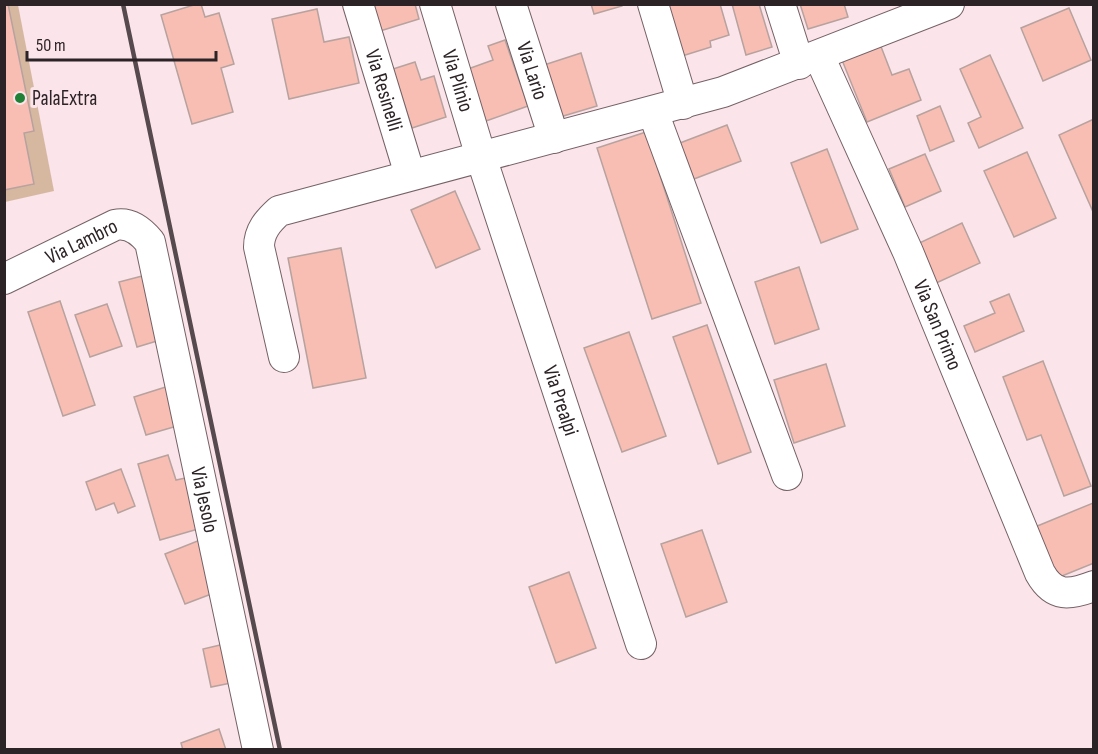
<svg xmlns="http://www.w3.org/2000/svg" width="1098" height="754" font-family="'Sofia Sans Condensed',sans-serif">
	<rect width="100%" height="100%" fill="#fbe4ea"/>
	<path fill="#d6b8a1" d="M4 5H18L54 191 5 202Z"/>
	<g fill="#f8beb4" stroke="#b7a29e" stroke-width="1.5">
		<path d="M4 4H8L34 131 24 133 34 184 4 190Z"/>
		<path d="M197 4H201L205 17 219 13 234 64 221 68 233 112 192 124 161 15Z"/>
		<path d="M372 4H415L419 19 380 31Z"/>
		<path d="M591 4H622V6L594 14Z"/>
		<path d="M668 4H720L729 35 710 41 711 47 682 56Z"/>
		<path d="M732 4H759L772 47 746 55Z"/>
		<path d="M800 4H844L848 17 808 29Z"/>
		<path d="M1069 8 1091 60 1043 81 1021 28Z"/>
		<path d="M317 9 324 42 349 37 359 83 289 99 272 19Z"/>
		<path d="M505 40 528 106 486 121 468 69 493 60 488 46Z"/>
		<path d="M880 44 892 75 909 69 921 100 867 122 842 60Z"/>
		<path d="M581 53 597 106 560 117 544 65Z"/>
		<path d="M990 55 1023 128 979 148 968 123 981 117 960 69Z"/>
		<path d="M415 62 421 80 434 76 446 117 412 128 393 69Z"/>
		<path d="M940 106 954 141 930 151 917 116Z"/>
		<path d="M1094 119V214L1059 135Z"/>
		<path d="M727 125 741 161 694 179 680 143Z"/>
		<path d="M646 132 701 303 652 319 597 148Z"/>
		<path d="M827 149 858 229 821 243 791 163Z"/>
		<path d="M1027 152 1056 218 1014 237 984 171Z"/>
		<path d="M925 154 941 191 905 207 889 169Z"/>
		<path d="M455 191 480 249 436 268 411 210Z"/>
		<path d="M962 223 980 263 934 284 915 245Z"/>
		<path d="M341 248 366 378 313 388 288 258Z"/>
		<path d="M799 267 819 329 775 344 755 282Z"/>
		<path d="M150 274 167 338 137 347 119 282Z"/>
		<path d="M1009 294 1024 331 975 352 964 326 995 313 990 302Z"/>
		<path d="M60 301 95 405 63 416 28 312Z"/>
		<path d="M107 304 122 346 90 357 75 315Z"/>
		<path d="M707 325 751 452 718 464 673 337Z"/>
		<path d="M629 332 666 436 622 452 584 348Z"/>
		<path d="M1043 361 1091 486 1064 496 1041 435 1027 440 1003 377Z"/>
		<path d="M826 364 845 426 794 443 774 380Z"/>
		<path d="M172 385 184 424 146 435 134 397Z"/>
		<path d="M168 455 176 480 185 478 205 527 160 540 138 464Z"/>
		<path d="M121 469 135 506 118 513 114 503 96 510 86 482Z"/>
		<path d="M1093 503 1094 563 1057 578 1035 527Z"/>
		<path d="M702 530 727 602 686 617 661 544Z"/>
		<path d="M205 538 214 593 185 604 165 554Z"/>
		<path d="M569 572 596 648 556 663 529 587Z"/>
		<path d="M233 642 241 681 211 687 203 649Z"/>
		<path d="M219 729 226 750H183L181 743Z"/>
	</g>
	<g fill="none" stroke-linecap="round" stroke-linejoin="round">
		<defs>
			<g id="minor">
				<path id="s1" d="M358 4 410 175"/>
				<path id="s2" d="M435 4 481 157 641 644"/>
				<path id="s3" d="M511 4 554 138"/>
				<path d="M653 4 683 104"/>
				<path d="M780 4 799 64"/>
				<path id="s4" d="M819 56 908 252 1040 573C1054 598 1070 595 1094 586"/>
				<path d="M653 112 787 475"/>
				<path id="s5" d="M4 279 115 225C129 222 141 231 150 242L258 750"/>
				<path d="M284 357 259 247C259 231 268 221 279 211L723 92 949 4"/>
			</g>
		</defs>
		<use href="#minor" stroke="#746166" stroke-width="32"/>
		<use href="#minor" stroke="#fff" stroke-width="30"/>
		<path stroke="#564a4e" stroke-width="4.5" d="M123 4 280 750"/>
	</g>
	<circle fill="#1e8135" stroke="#fbe4ea" stroke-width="2" cx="20" cy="98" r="6"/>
	<g text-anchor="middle" stroke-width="6" stroke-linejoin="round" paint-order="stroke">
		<g font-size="21" fill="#2c2326" stroke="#fbe4ea">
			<text dy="7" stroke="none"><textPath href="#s3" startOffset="70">Via Lario</textPath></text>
			<text dy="7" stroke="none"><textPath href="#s2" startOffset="80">Via Plinio</textPath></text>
			<text dy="7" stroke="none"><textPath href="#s1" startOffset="90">Via Resinelli</textPath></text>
			<text dy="7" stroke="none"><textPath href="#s5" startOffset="86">Via Lambro</textPath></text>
			<text dy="7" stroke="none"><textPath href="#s4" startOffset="294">Via San Primo</textPath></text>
			<text dy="7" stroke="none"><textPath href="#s2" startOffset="416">Via Prealpi</textPath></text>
			<text dy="7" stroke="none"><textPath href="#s5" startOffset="428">Via Jesolo</textPath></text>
		</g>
		<g font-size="21" fill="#2c2326" stroke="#fbe4ea" text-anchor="start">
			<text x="32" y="105">PalaExtra</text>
		</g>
	</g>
	<rect width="1098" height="754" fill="none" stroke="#2c2326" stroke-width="12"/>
	<path d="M27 51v9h189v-9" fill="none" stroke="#2c2326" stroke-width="3"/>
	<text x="36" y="51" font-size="18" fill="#2c2326" stroke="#fbe4ea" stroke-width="4.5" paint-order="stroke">50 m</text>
</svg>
